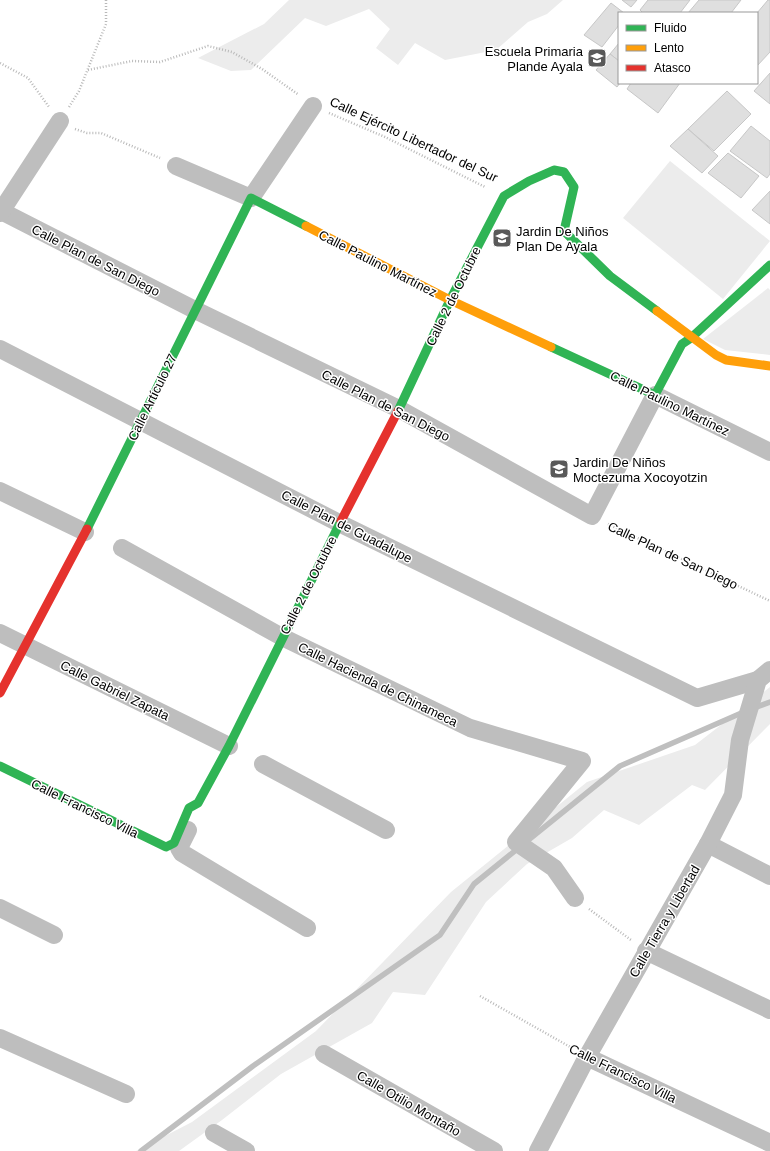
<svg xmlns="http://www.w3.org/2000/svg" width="770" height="1151" font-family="Helvetica,sans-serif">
	<rect width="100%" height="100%" fill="#fff"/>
	<g fill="#ececec">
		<path d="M289 0H563L547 14 528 22 496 50 445 60 415 43 398 65 376 48 390 29 369 9 326 26 305 18 251 70 231 71 198 58 264 24Z"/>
		<path d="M670 161 770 241 723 299 623 218Z"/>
		<path d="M768 288 770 290V355L725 350 703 339Z"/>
		<path d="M770 687V724L705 790 692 785 639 825 604 810 572 838 527 864 486 902 425 995 393 992 372 1023 281 1074 222 1120 179 1151H136L192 1122 316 1031 451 892 587 782 695 745Z"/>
	</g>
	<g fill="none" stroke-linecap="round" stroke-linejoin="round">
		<g stroke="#bfbfbf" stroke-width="5.5">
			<path d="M754 708 770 702"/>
			<path d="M141 1151 253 1066 440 935 474 884 620 766 746 711"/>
		</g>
	</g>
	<g fill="#dfdfdf" stroke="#c7c7c7">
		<path d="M622 0H637L631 7Z"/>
		<path d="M648 0H690L680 13H643L640 10Z"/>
		<path d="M699 0H741L731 13H688Z"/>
		<path d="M768 0H770V52L757 66V13Z"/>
		<path d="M611 3 624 13H619V25L602 47 584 35Z"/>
		<path d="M619 43V61L610 54Z"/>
		<path d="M610 54 619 61 620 83 617 87 596 70Z"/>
		<path d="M770 73V104L754 91Z"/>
		<path d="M631 83H680L658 113 627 89Z"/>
		<path d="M727 91 751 114 714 151 688 129Z"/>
		<path d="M751 126 770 141V174L767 178 730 151Z"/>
		<path d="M688 129 718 156 702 173 670 146Z"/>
		<path d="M728 153 759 176 741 198 708 173Z"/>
		<path d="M770 191V224L752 210Z"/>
	</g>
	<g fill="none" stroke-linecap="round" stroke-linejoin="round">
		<g stroke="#b9b9b9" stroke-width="2.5" stroke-dasharray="1 2" stroke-linecap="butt">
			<path d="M0 63 28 78 49 107"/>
			<path d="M88 70 132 61 160 62 208 46 232 52 262 69 299 95"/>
			<path d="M69 107 79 91 106 24V0"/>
			<path d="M329 113 385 137 485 187"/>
			<path d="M75 129 87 133H101L160 158"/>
			<path d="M608 524 770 601"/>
			<path d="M589 909 631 940"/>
			<path d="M480 996 572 1048"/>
		</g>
		<g stroke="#bebebe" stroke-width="18">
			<path d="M176 166 251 198 313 106"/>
			<path d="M1 211 195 310 399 409 592 516 655 395 770 452"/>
			<path d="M0 213 60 121"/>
			<path d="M0 349 339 523 697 698 758 680"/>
			<path d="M0 491 85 532"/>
			<path d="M122 548 282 637 470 728 582 761 516 842 554 868 575 898"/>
			<path d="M0 633 229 746"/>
			<path d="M263 764 386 830"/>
			<path d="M188 830 179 848 182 853 307 928"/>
			<path d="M708 844 770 876"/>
			<path d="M0 908 54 935"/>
			<path d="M646 951 770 1010"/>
			<path d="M0 1038 126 1094"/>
			<path d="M324 1054 494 1151"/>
			<path d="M587 1057 770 1143"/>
			<path d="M214 1133 246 1151"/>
			<path d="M538 1151 587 1057 708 844 733 795 740 740 758 680 770 670"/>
		</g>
		<g stroke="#30b455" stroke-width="9">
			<path d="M551 347 655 395 682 344 691 338 770 265"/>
			<path d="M398 411 450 300 504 196 529 181 554 170 564 172 574 187 564 231 610 276 657 311"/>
			<path d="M87 529 251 198 306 226"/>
			<path d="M0 766 166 847 174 843 189 808 198 803 229 746 341 521"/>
		</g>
		<g stroke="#ff9f0a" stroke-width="9">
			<path d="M306 226 450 300 551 347"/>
			<path d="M657 311 716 355 726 360 770 366"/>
		</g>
		<g stroke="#e5322d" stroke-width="9">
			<path d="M341 521 398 411"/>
			<path d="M0 693 87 529"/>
		</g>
	</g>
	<defs>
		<symbol id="school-square" viewBox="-11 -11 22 22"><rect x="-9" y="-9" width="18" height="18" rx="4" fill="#595959" stroke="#fff"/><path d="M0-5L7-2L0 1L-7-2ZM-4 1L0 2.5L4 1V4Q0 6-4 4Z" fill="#fff"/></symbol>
	</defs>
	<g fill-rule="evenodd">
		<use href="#school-square" x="586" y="47" width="22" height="22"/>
		<use href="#school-square" x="491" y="227" width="22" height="22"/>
		<use href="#school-square" x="548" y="458" width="22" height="22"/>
	</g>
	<g text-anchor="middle" stroke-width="3" stroke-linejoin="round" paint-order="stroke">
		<g font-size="13" fill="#000" stroke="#fff" text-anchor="start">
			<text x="583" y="56" text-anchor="end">Escuela Primaria<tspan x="583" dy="15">Plande Ayala</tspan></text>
			<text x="516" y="236">Jardin De Niños<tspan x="516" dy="15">Plan De Ayala</tspan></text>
			<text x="573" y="467">Jardin De Niños<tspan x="573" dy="15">Moctezuma Xocoyotzin</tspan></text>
		</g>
		<g font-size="13" fill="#000" stroke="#fff">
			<text transform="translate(414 139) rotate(25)" y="5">Calle Ejército Libertador del Sur</text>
			<text transform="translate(96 260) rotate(27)" y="5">Calle Plan de San Diego</text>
			<text transform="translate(378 263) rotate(27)" y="5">Calle Paulino Martínez</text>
			<text transform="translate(453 296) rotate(-64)" y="5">Calle 2 de Octubre</text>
			<text transform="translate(152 397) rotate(-64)" y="5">Calle Artículo 27</text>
			<text transform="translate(670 403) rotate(26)" y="5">Calle Paulino Martínez</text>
			<text transform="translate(386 405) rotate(27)" y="5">Calle Plan de San Diego</text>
			<text transform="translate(347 526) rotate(27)" y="5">Calle Plan de Guadalupe</text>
			<text transform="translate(673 555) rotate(25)" y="5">Calle Plan de San Diego</text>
			<text transform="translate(308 585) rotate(-63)" y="5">Calle 2 de Octubre</text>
			<text transform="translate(378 684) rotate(26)" y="5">Calle Hacienda de Chinameca</text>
			<text transform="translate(115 690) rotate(26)" y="5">Calle Gabriel Zapata</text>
			<text transform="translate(85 808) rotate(26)" y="5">Calle Francisco Villa</text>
			<text transform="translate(664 921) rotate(-60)" y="5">Calle Tierra y Libertad</text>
			<text transform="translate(623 1073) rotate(26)" y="5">Calle Francisco Villa</text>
			<text transform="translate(409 1103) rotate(30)" y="5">Calle Otilio Montaño</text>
		</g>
	</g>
	<rect x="618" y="12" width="140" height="72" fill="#ffffff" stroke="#999999"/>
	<rect x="626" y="25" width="20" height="6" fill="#30b455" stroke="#999999"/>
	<text x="654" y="32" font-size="12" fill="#000000">Fluido</text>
	<rect x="626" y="45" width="20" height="6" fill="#ff9f0a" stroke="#999999"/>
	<text x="654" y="52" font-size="12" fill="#000000">Lento</text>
	<rect x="626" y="65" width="20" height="6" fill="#e5322d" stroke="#999999"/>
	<text x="654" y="72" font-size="12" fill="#000000">Atasco</text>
</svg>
